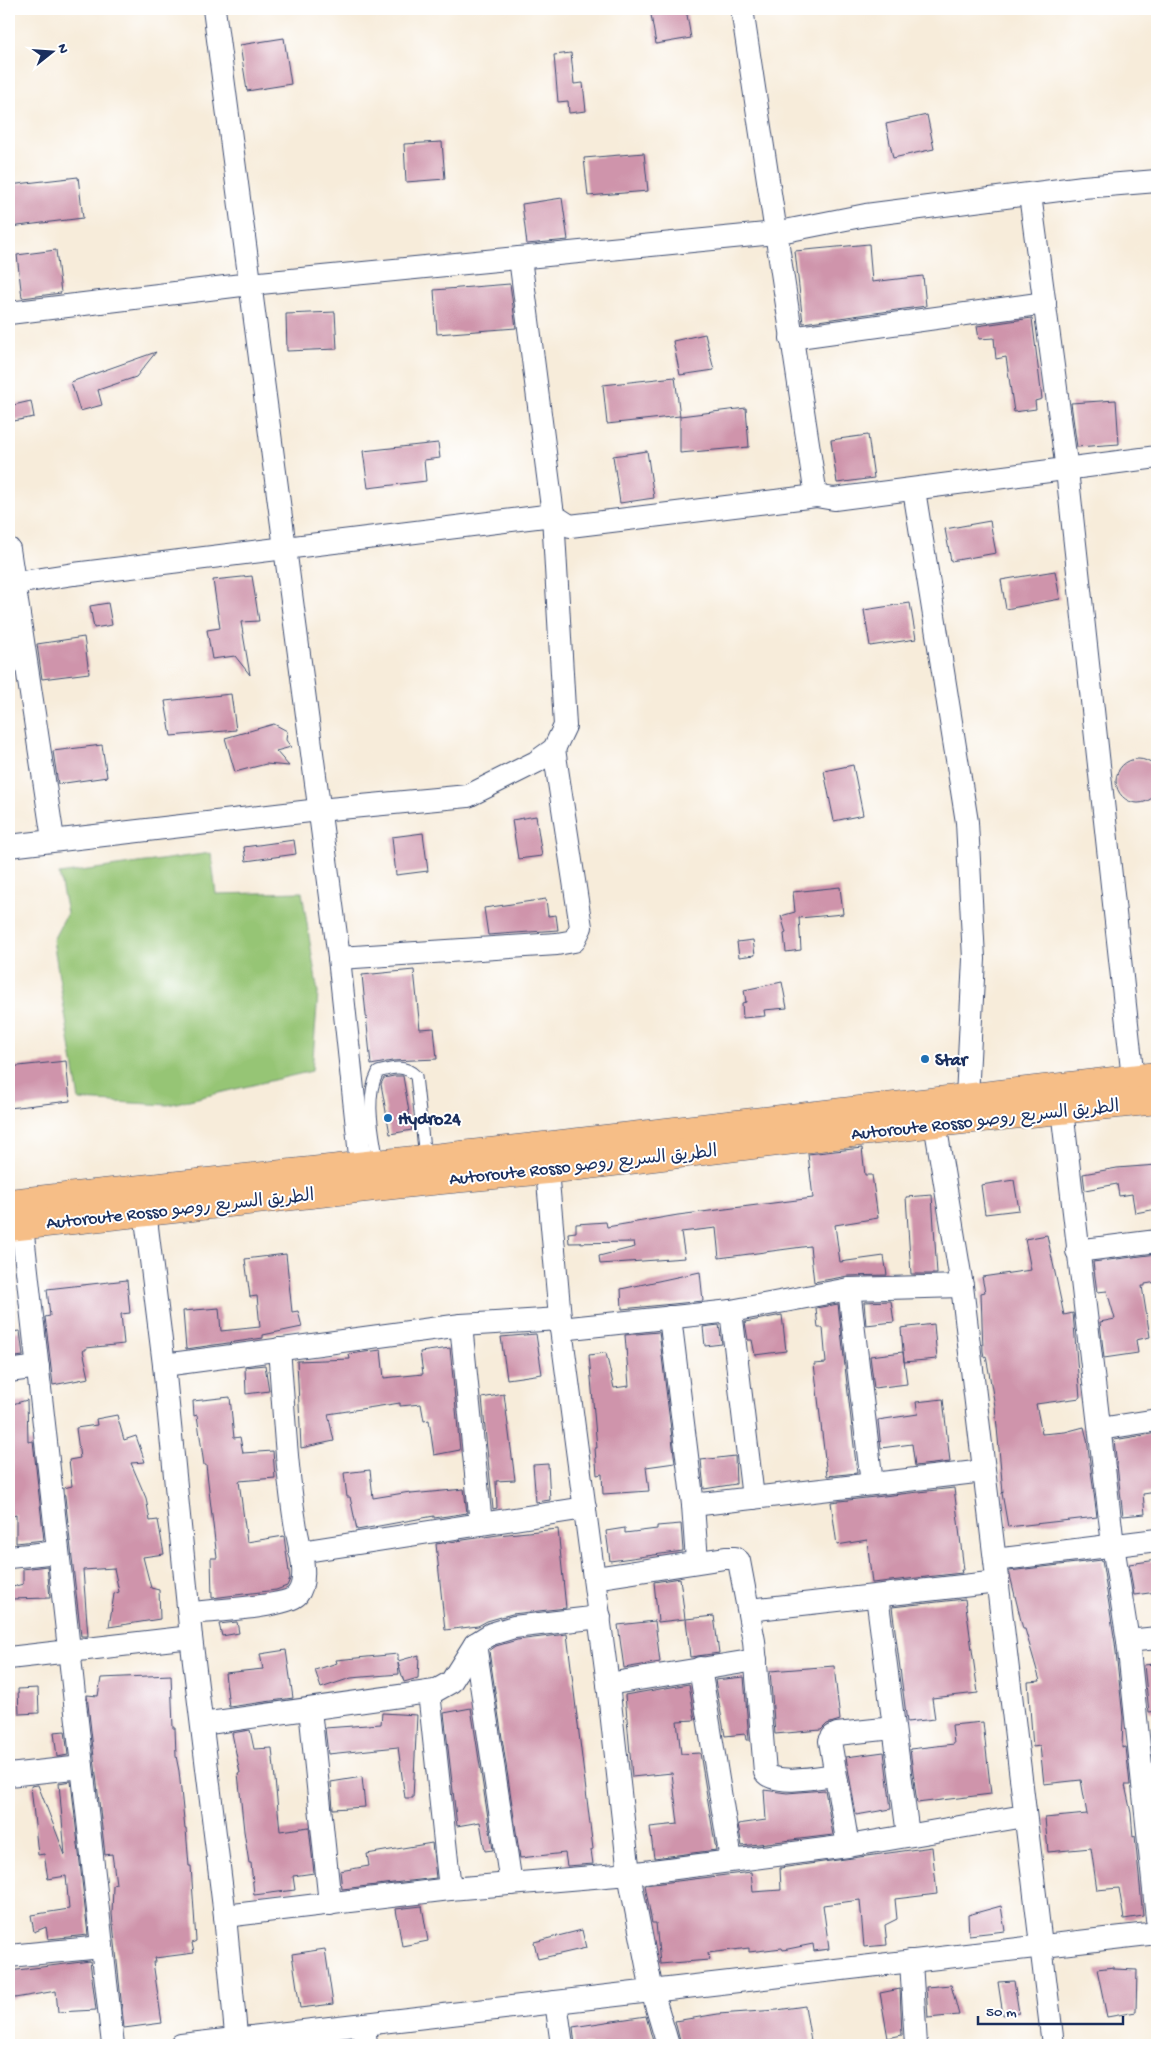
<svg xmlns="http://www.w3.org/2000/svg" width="1166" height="2054" font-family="'Gochi Hand','Playpen Sans Arabic',sans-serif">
	<rect width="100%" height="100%" fill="#fff"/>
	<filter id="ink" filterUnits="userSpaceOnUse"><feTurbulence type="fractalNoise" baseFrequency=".02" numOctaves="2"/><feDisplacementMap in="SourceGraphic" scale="10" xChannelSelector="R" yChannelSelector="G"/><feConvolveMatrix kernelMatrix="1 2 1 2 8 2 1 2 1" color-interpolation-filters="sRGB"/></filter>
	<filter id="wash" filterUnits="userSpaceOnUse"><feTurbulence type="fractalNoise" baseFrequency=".0096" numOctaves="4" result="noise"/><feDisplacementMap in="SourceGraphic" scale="20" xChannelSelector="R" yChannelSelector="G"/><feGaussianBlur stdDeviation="1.12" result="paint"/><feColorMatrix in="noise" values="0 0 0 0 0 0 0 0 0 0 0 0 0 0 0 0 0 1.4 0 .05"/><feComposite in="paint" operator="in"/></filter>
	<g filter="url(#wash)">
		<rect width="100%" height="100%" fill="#f7ecda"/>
		<path fill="#96c574" stroke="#587a69" d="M211 853 216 894 302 892 318 993 312 1071 168 1105 79 1100 53 940 67 913 59 874Z"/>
		<g id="blocks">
			<g fill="#cf94ab">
				<path d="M650 9H686L691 38 656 44Z"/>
				<path d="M284 38 291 84 247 91 240 45Z"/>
				<path d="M571 53 574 84 583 83 586 111 569 113 568 101 558 102 554 55Z"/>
				<path d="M927 115 934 149 893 158 886 124Z"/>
				<path d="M442 142 445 179 406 182 404 144Z"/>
				<path d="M644 153 648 191 588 196 584 158Z"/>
				<path d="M78 177 83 218 10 227 9 185Z"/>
				<path d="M562 198 568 240 527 244 522 204Z"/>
				<path d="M869 244 872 282 923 276 926 306 803 323 795 251Z"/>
				<path d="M56 250 61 293 22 298 17 255Z"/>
				<path d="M510 284 516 328 437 334 434 290Z"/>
				<path d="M335 312 337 349 287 351 286 314Z"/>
				<path d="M1032 318 1042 399 1035 401 1036 409 1014 412 1006 357 996 359 994 338 979 339 977 326Z"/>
				<path d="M705 334 714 370 680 375 673 341Z"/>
				<path d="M156 352 136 377 98 390 102 405 80 411 71 382Z"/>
				<path d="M675 377 680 416 607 424 603 385Z"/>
				<path d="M1116 400 1119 444 1077 447 1071 403Z"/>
				<path d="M31 401 34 417 9 422V406Z"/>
				<path d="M746 408 749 447 680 453V416Z"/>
				<path d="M868 435 874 478 837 483 831 440Z"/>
				<path d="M438 443 440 458 424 460 426 481 368 488 363 451Z"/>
				<path d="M647 451 654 498 620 503 613 456Z"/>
				<path d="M990 521 996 553 951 561 945 529Z"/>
				<path d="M1055 571 1060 599 1006 609 1001 580Z"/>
				<path d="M252 576 259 621 241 622 250 675 235 656 212 659 207 630 220 628 213 580Z"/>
				<path d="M108 603 112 625 94 628 90 606Z"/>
				<path d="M910 603 916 639 870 646 864 610Z"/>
				<path d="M84 637 89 673 42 679 37 644Z"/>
				<path d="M231 694 236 730 171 736 165 701Z"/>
				<path d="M274 724 287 731 286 740 291 747 276 751 289 766 266 764 235 772 225 738Z"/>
				<path d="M102 745 107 777 58 784 53 751Z"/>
				<circle cx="1138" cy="781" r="22"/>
				<path d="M853 765 863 815 834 821 824 771Z"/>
				<path d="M536 816 542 856 518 859 512 820Z"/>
				<path d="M423 833 428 871 396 875 392 837Z"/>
				<path d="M294 840 296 854 246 861 244 847Z"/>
				<path d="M840 887 843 914 799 918 801 950 786 952 784 934 786 933 781 916 795 912 793 892Z"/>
				<path d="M546 899 548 916 556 915 558 930 488 935 484 908Z"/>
				<path d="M753 940 755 955 739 957 737 942Z"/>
				<path d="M414 970 420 1029 434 1028 437 1059 392 1061 371 1065 362 975Z"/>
				<path d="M782 982 787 1008 764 1010 765 1016 743 1018 742 1003 746 1002 744 990Z"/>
				<path d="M66 1061 70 1101 9 1108V1067Z"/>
				<path d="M394 1076H403L412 1130 390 1134 381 1084 384 1078Z"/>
				<path d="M862 1148 865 1175H872L878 1218 835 1225 840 1262 884 1256 887 1275 848 1276 814 1282 810 1246 719 1258 716 1228 681 1232 685 1258 600 1264 599 1256 635 1247 634 1242 569 1243 568 1233 576 1232V1224L606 1222 607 1227 678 1215 813 1198 808 1154Z"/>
				<path d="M1157 1165V1209L1135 1213 1132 1194 1119 1196 1117 1184 1085 1190 1083 1174 1117 1168Z"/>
				<path d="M1014 1180 1019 1210 985 1214 981 1185Z"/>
				<path d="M932 1195 937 1274H911L906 1197Z"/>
				<path d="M1047 1235 1064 1315 1073 1313 1080 1398 1036 1404 1042 1434 1065 1432 1084 1427 1087 1439 1097 1517 1008 1527 1002 1493 1003 1492 995 1406 986 1356 984 1357 983 1351 981 1293 985 1292 982 1277 1031 1270 1025 1239Z"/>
				<path d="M286 1254 292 1312 298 1311 302 1327 263 1335V1338L186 1349 183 1311 219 1308 221 1331 260 1327 257 1296 250 1297 245 1259Z"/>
				<path d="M1157 1254V1282L1145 1284V1286H1142L1150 1337 1136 1340 1138 1353 1104 1358 1100 1322 1115 1319 1107 1291 1097 1292 1093 1262Z"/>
				<path d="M700 1272 703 1301 622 1309 621 1289Z"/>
				<path d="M127 1280 130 1313 121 1314 124 1344 86 1348V1350H83L89 1378 53 1385 45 1317 50 1316 47 1289Z"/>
				<path d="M891 1301 894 1322 866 1325 864 1302Z"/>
				<path d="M838 1304 857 1473 827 1476 814 1364 826 1363 823 1328H818L816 1308Z"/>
				<path d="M782 1315 786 1351 755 1355 752 1340H748L745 1322Z"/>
				<path d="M934 1324 937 1359 904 1362 901 1328Z"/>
				<path d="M719 1325 722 1344 705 1346 703 1327Z"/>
				<path d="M20 1331 23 1356 9 1358V1332Z"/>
				<path d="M659 1332 675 1463 646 1467 649 1491 603 1494 602 1474 597 1475 595 1448H597L589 1355 606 1353 614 1388 629 1386 625 1335Z"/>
				<path d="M536 1334 542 1374 507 1379 501 1337Z"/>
				<path d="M450 1348 460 1450 434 1455 429 1420 424 1421 421 1404 400 1406V1403L328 1414 334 1441 301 1448 297 1361 350 1359 349 1354 381 1350 384 1378 423 1374 420 1352Z"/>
				<path d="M903 1352 907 1384 874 1388 870 1356Z"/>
				<path d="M265 1365 269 1391 246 1394 245 1367Z"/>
				<path d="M504 1394 515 1480 496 1481 497 1508 493 1509 482 1398Z"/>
				<path d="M230 1397 234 1438 240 1437 243 1453 273 1451 275 1478 239 1481 247 1542 284 1536 290 1579 287 1586 276 1590 212 1598 211 1558H217L206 1465H204L197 1415 194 1416 193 1401Z"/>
				<path d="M943 1399 950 1462 915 1466 912 1444 881 1448 878 1420 918 1414 916 1402Z"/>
				<path d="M27 1400 28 1442 33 1441 44 1540 16 1543V1515L9 1517V1405Z"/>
				<path d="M117 1415 124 1440 136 1436 145 1462 131 1463 146 1498 150 1521 158 1520 164 1554 143 1557 151 1588 159 1590 160 1619 109 1627 114 1594 119 1592 114 1568 83 1570 88 1636H81L64 1488 72 1486 69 1460 80 1458 76 1428 97 1425 96 1419Z"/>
				<path d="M1157 1433V1492L1143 1494 1145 1514 1123 1516 1114 1440Z"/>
				<path d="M735 1456 736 1484 704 1489 701 1460Z"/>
				<path d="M548 1464 550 1500 536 1502 533 1465Z"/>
				<path d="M370 1470 373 1498 410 1492 411 1494 464 1489 467 1513 434 1518V1516L357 1530 350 1497H347L344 1473Z"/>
				<path d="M954 1488 964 1570H961L962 1573 872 1583 867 1540 837 1545 831 1502Z"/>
				<path d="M681 1524 683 1551 610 1561 606 1531 625 1528V1533L657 1529V1526Z"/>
				<path d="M558 1529 566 1608 512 1614 487 1621 478 1626 445 1630 436 1544 498 1535Z"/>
				<path d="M1102 1560 1115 1643 1123 1717 1122 1748 1126 1747 1130 1785H1125L1131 1813 1133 1837 1135 1836 1143 1916 1124 1919 1119 1888 1097 1890 1091 1848 1048 1852 1045 1818 1087 1814 1081 1780 1044 1784 1040 1746 1033 1747 1028 1682 1040 1681 1025 1629H1023L1009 1571Z"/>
				<path d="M1157 1560V1592L1134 1595 1129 1564Z"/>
				<path d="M47 1566 50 1598 9 1599V1588L23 1584V1569Z"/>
				<path d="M680 1578 685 1619 658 1622 654 1582Z"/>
				<path d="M965 1599 978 1693 932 1698 935 1719 907 1722 892 1607Z"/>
				<path d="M714 1616 719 1653 690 1657 686 1619Z"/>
				<path d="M655 1621 660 1662 624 1668 618 1625Z"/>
				<path d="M237 1622 239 1633 222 1636 219 1624Z"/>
				<path d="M567 1634 593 1849 591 1850 593 1864 567 1866 565 1853 520 1858 489 1651 496 1646 517 1640Z"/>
				<path d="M286 1650 293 1698 229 1707 225 1673 263 1669 260 1654Z"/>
				<path d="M398 1654V1661L419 1655 418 1678 404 1682 398 1663 399 1674 351 1678 321 1688 315 1670 337 1663 336 1660Z"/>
				<path d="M1154 1664 1157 1684V1711L1149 1712 1144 1665Z"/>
				<path d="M834 1666 840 1720 827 1724 821 1730 775 1734 770 1671Z"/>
				<path d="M171 1675 173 1728H175L176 1756 179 1771 185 1829H186L189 1866H191L196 1941 192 1943 194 1953 155 1958 156 1962H153L162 2023 124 2028 112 1914 113 1885 116 1884 114 1868 112 1854 105 1855 87 1695 98 1696 101 1678Z"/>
				<path d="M744 1677 749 1740H746L745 1734 725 1736 715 1680Z"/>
				<path d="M689 1684 695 1720 677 1721 681 1754 700 1753 716 1850 654 1858 650 1827 678 1824 672 1773 632 1777 625 1695Z"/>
				<path d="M38 1688 39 1713 19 1714 18 1689Z"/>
				<path d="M471 1708 493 1850 485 1851 480 1822 457 1826 444 1713Z"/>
				<path d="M382 1713 417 1715 413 1798H405L398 1747 328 1754 325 1728 381 1724Z"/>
				<path d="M983 1722 991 1794 917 1803 910 1749 954 1744 952 1725Z"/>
				<path d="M250 1730 254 1749 272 1748 280 1831 309 1827 314 1873 293 1876 295 1890 254 1895 251 1863H249L244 1831 238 1773H240L232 1733Z"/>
				<path d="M65 1731 68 1755 57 1757 54 1732Z"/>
				<path d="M1157 1742V1782H1156L1152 1743Z"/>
				<path d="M884 1752 891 1809 856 1815 846 1757Z"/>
				<path d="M362 1777 365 1807 333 1809 331 1782Z"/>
				<path d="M71 1781 88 1935 48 1939 46 1927 34 1932 31 1915 69 1909 66 1876 48 1879 44 1854 38 1855 31 1786 38 1785 65 1855 59 1783Z"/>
				<path d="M764 1790 787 1793 825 1790 833 1835 742 1846 738 1824 766 1820Z"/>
				<path d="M432 1843 436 1878 342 1889 340 1871 369 1866 367 1854Z"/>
				<path d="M932 1847 937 1894 895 1899 897 1919 885 1925 887 1945 864 1947 860 1900 823 1905 829 1949 814 1951 813 1944 783 1950 782 1948 749 1952V1948L708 1953 709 1960 660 1964 656 1923H652L645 1885 751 1872 753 1892 781 1890 780 1868Z"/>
				<path d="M422 1906 428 1941 402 1946 396 1909Z"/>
				<path d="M1001 1906 1005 1931 969 1935 968 1915Z"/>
				<path d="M582 1930 586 1948 538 1959 534 1942Z"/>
				<path d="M325 1949 333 2004 300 2008 292 1954Z"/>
				<path d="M90 1961 96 2010 58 2012 56 1991 9 1999V1971Z"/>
				<path d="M1114 1967V1969L1137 1970 1136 2012 1107 2017 1097 1969Z"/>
				<path d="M1014 1981 1019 2013 1003 2015 998 1982Z"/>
				<path d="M951 1985 959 2015 928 2018 926 1987Z"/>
				<path d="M900 1989 902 2035 888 2038 880 1993Z"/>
				<path d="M805 2006 811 2041 787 2045H681L675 2021 718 2014 777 2010Z"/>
				<path d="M646 2016 654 2045H575L573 2027Z"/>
			</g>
		</g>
	</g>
	<g filter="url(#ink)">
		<use href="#blocks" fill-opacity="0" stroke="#3c4b71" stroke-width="1"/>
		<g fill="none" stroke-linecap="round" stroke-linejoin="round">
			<defs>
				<path id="lane" d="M378 1163C374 1134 364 1099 378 1072 392 1068 404 1064 416 1076L425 1158"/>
				<g id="street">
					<path d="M214 9 339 958 361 1165"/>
					<path d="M742 9 816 496 834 499 1157 457"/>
					<path d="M1030 195 1067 470 1133 1079"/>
					<path d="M9 313 250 284 775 233 866 215 1083 187 1157 181"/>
					<path d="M791 338 1045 303"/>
					<path d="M914 490 967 822 974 959 967 1097"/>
					<path d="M9 549 53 839"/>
					<path d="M9 584 74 574 553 515 570 526 816 496"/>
					<path d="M9 846 319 810 468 796 536 762 554 749 565 726 553 515 520 258"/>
					<path d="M339 958 557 944 574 941 581 927 554 749"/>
					<path d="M1062 1110 1113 1545 1128 1641 1157 1919"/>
					<path d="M935 1123 962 1286 1053 2045"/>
					<path d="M547 1170 561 1329 608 1684 629 1874 652 1991 668 2045"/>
					<path d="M145 1211 164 1365 191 1637 225 1916 237 2045"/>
					<path d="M22 1226 113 2045"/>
					<path d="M1077 1251 1157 1241"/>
					<path d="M849 1289 872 1484"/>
					<path d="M731 1311 753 1498"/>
					<path d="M670 1317 693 1505 697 1561"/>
					<path d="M461 1325 481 1524"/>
					<path d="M561 1329 731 1311 849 1289 962 1286"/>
					<path d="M164 1365 461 1325 560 1319"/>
					<path d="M9 1371 38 1367"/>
					<path d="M1100 1429 1157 1420"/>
					<path d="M693 1505 984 1471"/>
					<path d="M300 1552 585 1508"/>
					<path d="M9 1557 58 1552"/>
					<path d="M995 1560 1157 1540"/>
					<path d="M595 1578 725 1558H735L739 1561 754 1641 765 1772C773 1786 820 1777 835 1775"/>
					<path d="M877 1596 908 1835"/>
					<path d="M749 1610 998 1582"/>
					<path d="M189 1613C209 1611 287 1607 297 1595 310 1580 299 1545 296 1528 286 1469 284 1409 279 1349"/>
					<path d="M1128 1641 1157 1638"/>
					<path d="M475 1644 511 1884"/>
					<path d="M9 1658 191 1637"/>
					<path d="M700 1668 731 1860"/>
					<path d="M608 1684 756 1660"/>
					<path d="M429 1692 450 1889"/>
					<path d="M310 1709 330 1904"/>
					<path d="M202 1724 435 1691 451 1682 475 1644 491 1634 514 1627 600 1617"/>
					<path d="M9 1775 82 1767"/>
					<path d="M848 1846 830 1741 833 1736 837 1734 893 1728"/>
					<path d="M225 1916 450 1889 629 1874 848 1846 1024 1816"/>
					<path d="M9 1956 102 1947"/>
					<path d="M911 1961 916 2045"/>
					<path d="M556 2002 562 2045"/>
					<path d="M364 2024 366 2045"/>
					<path d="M181 2045 1157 1933"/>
				</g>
				<g id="highway">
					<path d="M9 1203 544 1146 1157 1076"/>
					<path d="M9 1227 421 1182 547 1170 935 1123 1157 1100"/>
				</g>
			</defs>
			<use href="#lane" stroke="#3c4b71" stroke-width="13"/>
			<use href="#street" stroke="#3c4b71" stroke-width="24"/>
			<use href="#highway" stroke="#3c4b71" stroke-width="29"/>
			<use href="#lane" stroke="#fff" stroke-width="11"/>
			<use href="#street" stroke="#fff" stroke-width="22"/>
			<use href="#highway" stroke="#f6be87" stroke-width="28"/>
		</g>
	</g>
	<g fill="#1f6fb2" stroke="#fff" stroke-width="2">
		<circle cx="925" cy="1059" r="5"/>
		<circle cx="388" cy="1118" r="5"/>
	</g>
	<g text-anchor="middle" stroke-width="4" stroke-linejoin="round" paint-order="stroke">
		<g font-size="18" font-weight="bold" fill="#1b2f5e" stroke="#fff" text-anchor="start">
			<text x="935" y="1065">Star</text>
			<text x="398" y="1124">Hydro24</text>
		</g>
		<g font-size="18" fill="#1b2f5e" stroke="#fff">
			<text transform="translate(985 1119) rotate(-6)" y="6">Autoroute Rosso الطريق السريع روصو</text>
			<text transform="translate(583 1164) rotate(-6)" y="6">Autoroute Rosso الطريق السريع روصو</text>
			<text transform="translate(180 1208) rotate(-6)" y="6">Autoroute Rosso الطريق السريع روصو</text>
		</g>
	</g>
	<rect width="1166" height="2054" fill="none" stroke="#fff" stroke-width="30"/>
	<g transform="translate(52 52) rotate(73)" stroke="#ffffff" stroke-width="4" paint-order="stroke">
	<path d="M0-4L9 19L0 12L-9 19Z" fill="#1b2f5e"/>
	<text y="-8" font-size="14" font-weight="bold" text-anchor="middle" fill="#1b2f5e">N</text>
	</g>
	<path d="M978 2016v8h145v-8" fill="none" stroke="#1b2f5e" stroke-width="2.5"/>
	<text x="986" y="2016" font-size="15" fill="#1b2f5e" stroke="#ffffff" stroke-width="4" paint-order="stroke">50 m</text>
</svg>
